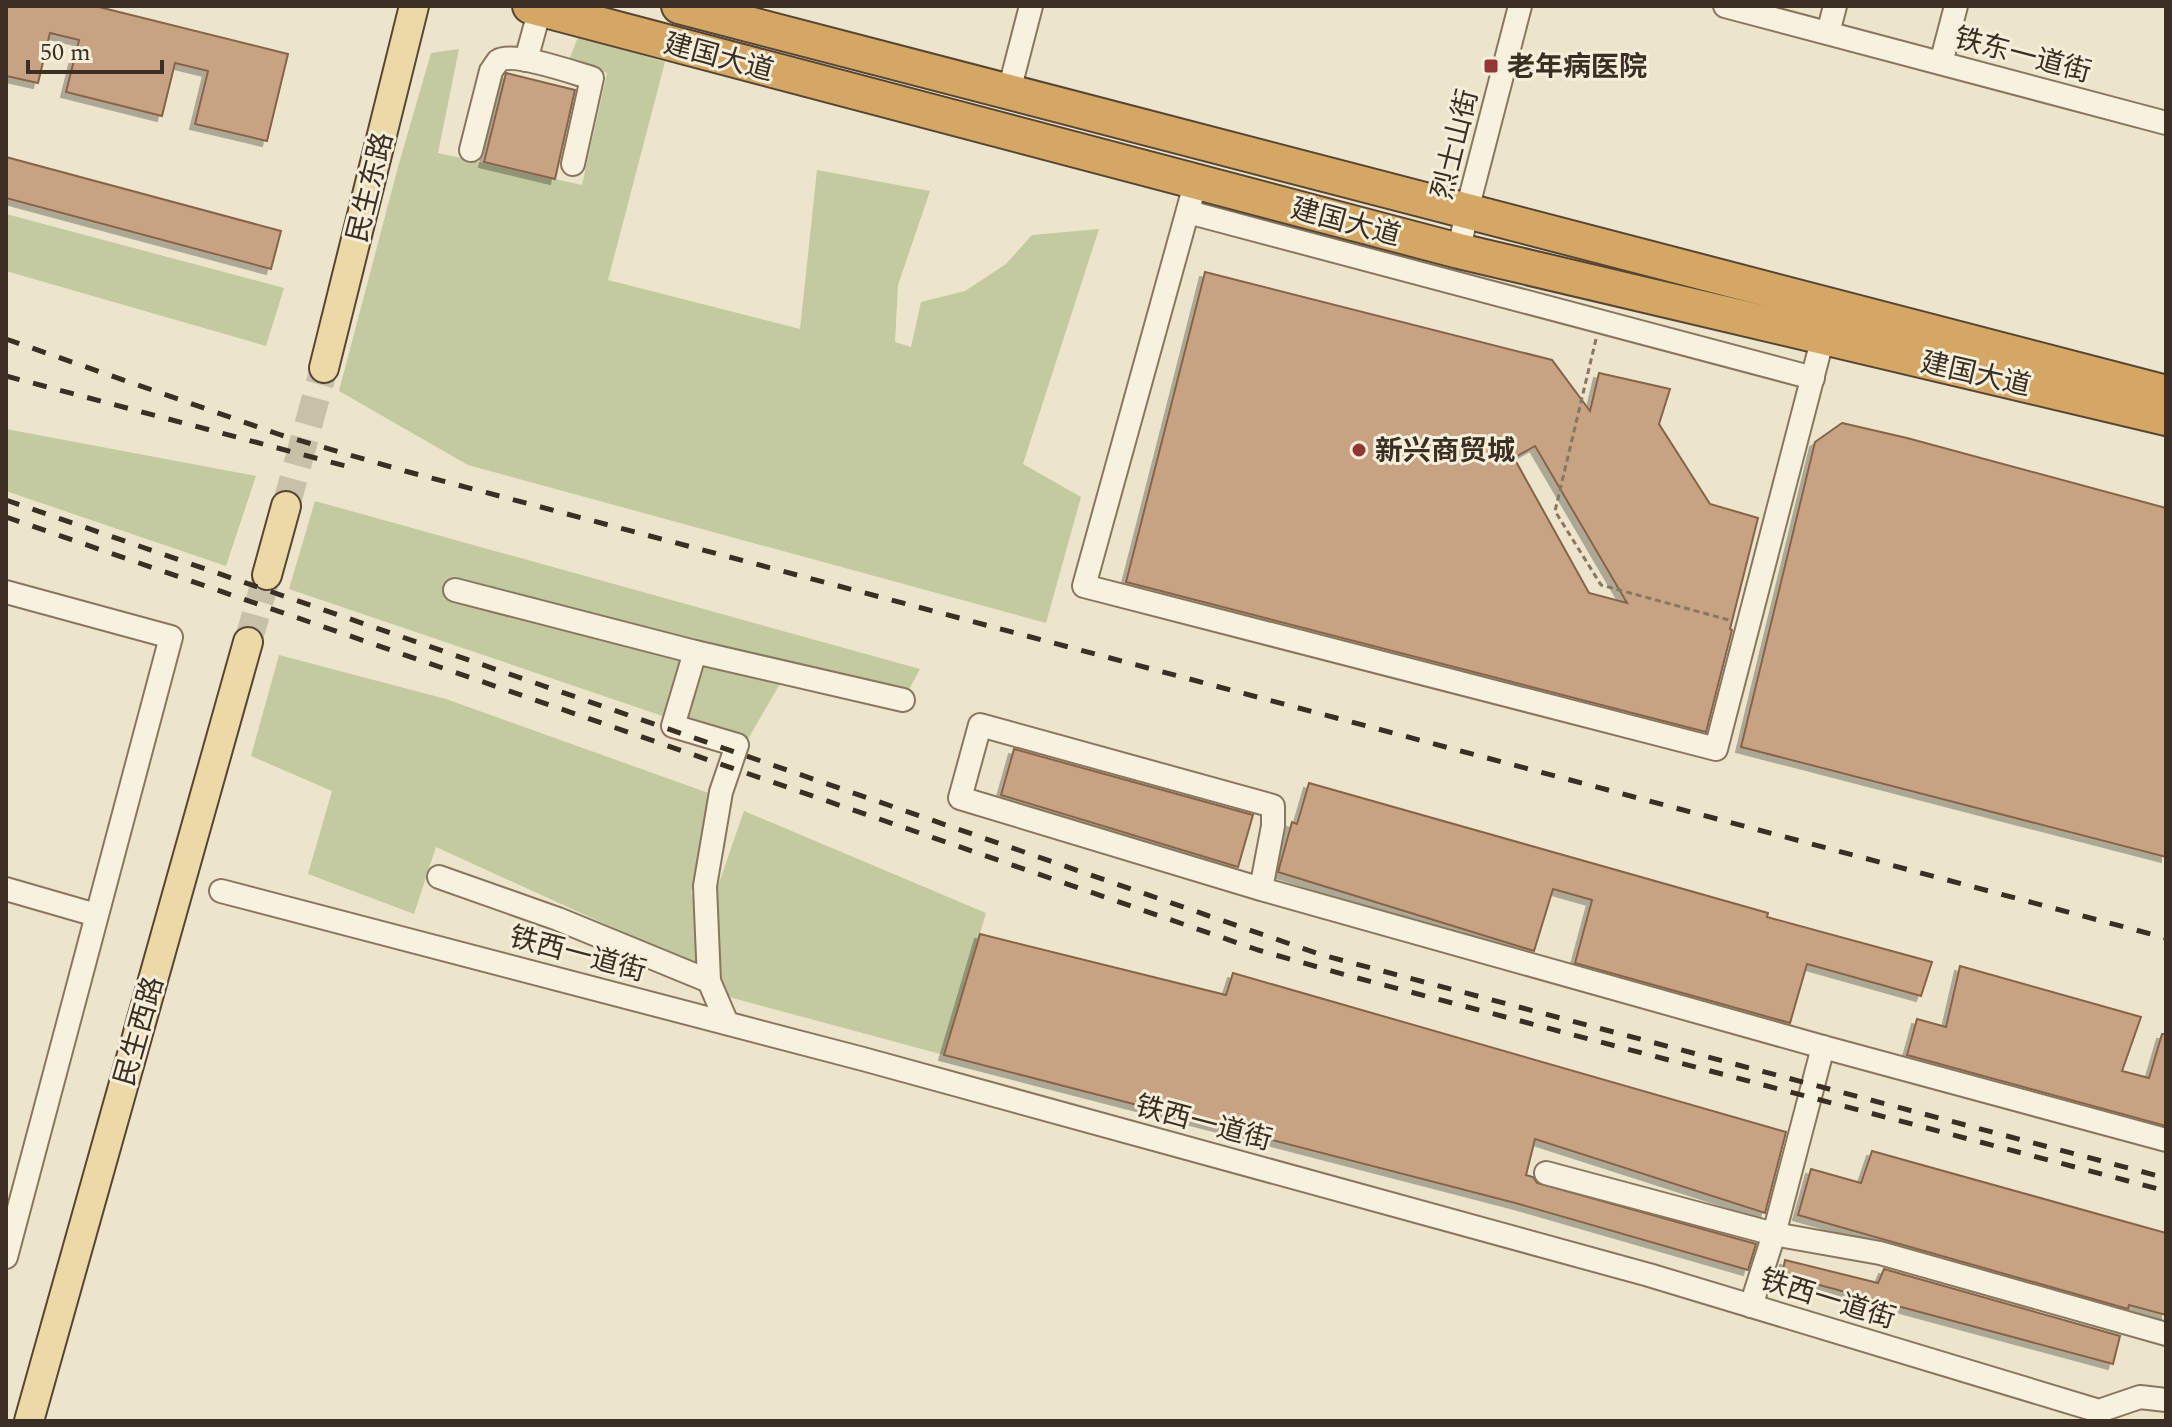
<svg xmlns="http://www.w3.org/2000/svg" width="2172" height="1427" font-family="Spectral,'Noto Sans SC',serif">
	<defs>
		<filter id="shadow"><feDropShadow dx="-5" dy="5" stdDeviation="0" flood-color="#0004"/></filter>
	</defs>
	<rect width="100%" height="100%" fill="#ece4cb"/>
	<g fill="#c3ca9f">
		<path d="M578 37 665 62 608 280 800 329 817 170 930 191 898 285 895 342 911 347 921 302 965 291 1006 264 1032 235 1099 229 1023 464 1081 497 1046 623 468 465 339 391 398 167 431 53 459 49 438 153 582 185 607 73 569 60Z"/>
		<path d="M6 214 284 288 266 346 6 271Z"/>
		<path d="M6 429 256 476 226 566 6 491Z"/>
		<path d="M315 501 920 669 899 708 781 682 745 744 289 589Z"/>
		<path d="M279 655 446 699 728 800 691 892 705 944 695 965 436 847 414 914 308 874 332 791 251 756Z"/>
		<path d="M744 811 986 913 944 1055 718 994 713 900Z"/>
	</g>
	<g fill="#c7a384" stroke="#866348" stroke-width="2" fill-rule="evenodd" filter="url(#shadow)">
		<path d="M6 6H95L288 54 267 141 195 124 208 71 175 63 162 116 66 92 79 40 50 33 38 83 6 76Z"/>
		<path d="M506 73 575 90 555 179 484 162Z"/>
		<path d="M6 157 281 231 271 269 6 198Z"/>
		<path d="M1205 272 1552 360 1590 411 1599 373 1670 389 1659 424 1710 504 1758 518 1730 629 1732 630 1706 732 1126 582ZM1535 446 1627 603 1589 593 1514 458Z"/>
		<path d="M1842 423 1907 438 2166 508V857L1741 747 1815 442Z"/>
		<path d="M1014 749 1253 815 1238 867 1001 795Z"/>
		<path d="M1309 783 1768 913 1767 917 1932 962 1921 996 1807 964 1790 1023 1575 963 1592 900 1553 889 1534 951 1278 872 1292 822 1297 824Z"/>
		<path d="M980 934 1226 995 1233 973 1786 1132 1765 1213 1535 1139 1526 1175 1533 1177 1537 1183 1756 1244 1748 1270 1519 1204 944 1055Z"/>
		<path d="M1960 966 2141 1017 2122 1071 2149 1078 2162 1034H2166V1126L1907 1055 1917 1019 1946 1027Z"/>
		<path d="M1872 1151 2166 1233V1315L2129 1305 2128 1309 1798 1215 1811 1169 1861 1183Z"/>
		<path d="M1785 1260 1878 1283 1884 1269 2120 1336 2113 1364 1782 1275Z"/>
	</g>
	<g fill="none" stroke-linecap="round" stroke-linejoin="round">
		<g stroke="#c8c0a9" stroke-width="28" stroke-dasharray="28 14" stroke-linecap="butt">
			<path d="M286 506 324 368"/>
			<path d="M248 642 267 575"/>
		</g>
		<defs>
			<g id="minor">
				<path d="M1725 6 2166 123"/>
				<path d="M1828 33 1835 6"/>
				<path d="M526 60 540 9"/>
				<path d="M1941 63 1956 6"/>
				<path d="M1009 91 1031 6"/>
				<path d="M471 150 491 71C492 70 497 62 498 61 513 51 574 73 592 78L573 164"/>
				<path d="M1196 181 1084 586 1716 749 1823 337"/>
				<path d="M1188 212 1813 378"/>
				<path d="M1459 251 1467 210 1520 6"/>
				<path d="M455 590 695 652 903 700"/>
				<path d="M6 592 171 637 6 1257"/>
				<path d="M695 652 673 726 737 745 721 792 705 886 709 981"/>
				<path d="M439 877 558 919 709 981 727 1023"/>
				<path d="M6 889 96 915"/>
				<path d="M1261 889 1273 826V806L980 725 960 798 1261 889 1823 1047 2166 1140"/>
				<path d="M221 891 863 1059 1649 1275 2099 1411 2140 1397 2166 1400"/>
				<path d="M1546 1173 1774 1234 1880 1253 2166 1334"/>
				<path d="M1751 1306 1774 1234 1823 1047"/>
			</g>
			<g id="major">
				<path d="M324 368 414 6"/>
				<path d="M267 575 286 506"/>
				<path d="M29 1421 248 642"/>
			</g>
			<g id="highway">
				<path d="M530 6 1459 251 2166 418"/>
				<path d="M679 6 2166 393"/>
			</g>
		</defs>
		<use href="#minor" stroke="#887760" stroke-width="26"/>
		<use href="#major" stroke="#574534" stroke-width="32"/>
		<use href="#highway" stroke="#574534" stroke-width="38"/>
		<path stroke="#887760" stroke-width="3" stroke-dasharray="6 4" stroke-linecap="butt" d="M1596 339 1555 511 1601 585 1729 620"/>
		<use href="#minor" stroke="#f7f1de" stroke-width="22"/>
		<use href="#major" stroke="#ebd9a7" stroke-width="28"/>
		<use href="#highway" stroke="#d4a764" stroke-width="34"/>
		<g stroke="#3a2f22" stroke-width="5" stroke-dasharray="14 14" stroke-linecap="butt">
			<path d="M6 339 281 435 405 471 2166 938"/>
			<path d="M6 376 357 469"/>
			<path d="M6 500 1322 955 2166 1178"/>
			<path d="M6 517 1258 950 1346 975 2166 1191"/>
		</g>
	</g>
	<g fill="#933734" stroke="#f4eeda" stroke-width="3">
		<rect x="1483" y="58" width="16" height="16" rx="4"/>
		<circle cx="1359" cy="450" r="8"/>
	</g>
	<g text-anchor="middle" stroke-width="6" stroke-linejoin="round" paint-order="stroke">
		<g font-size="28" fill="#3a2f22" stroke="#f4eeda">
			<text transform="translate(2023 54) rotate(15)" y="10">铁东一道街</text>
			<text transform="translate(719 56) rotate(15)" y="10">建国大道</text>
			<text transform="translate(1454 144) rotate(-76)" y="10">烈士山街</text>
			<text transform="translate(369 187) rotate(-76)" y="10">民生东路</text>
			<text transform="translate(1346 221) rotate(15)" y="10">建国大道</text>
			<text transform="translate(1976 373) rotate(13)" y="10">建国大道</text>
			<text transform="translate(578 953) rotate(15)" y="10">铁西一道街</text>
			<text transform="translate(138 1031) rotate(-74)" y="10">民生西路</text>
			<text transform="translate(1204 1122) rotate(15)" y="10">铁西一道街</text>
			<text transform="translate(1828 1298) rotate(17)" y="10">铁西一道街</text>
		</g>
		<g font-size="28" font-weight="bold" fill="#3a2f22" stroke="#f4eeda" text-anchor="start">
			<text x="1507" y="76">老年病医院</text>
			<text x="1375" y="460">新兴商贸城</text>
		</g>
	</g>
	<rect width="2172" height="1427" fill="none" stroke="#3a2f22" stroke-width="16"/>
	<path d="M28 60v12h134v-12" fill="none" stroke="#3a2f22" stroke-width="4"/>
	<text x="40" y="60" font-size="24" fill="#3a2f22" stroke="#f4eeda" stroke-width="6" paint-order="stroke">50 m</text>
</svg>
